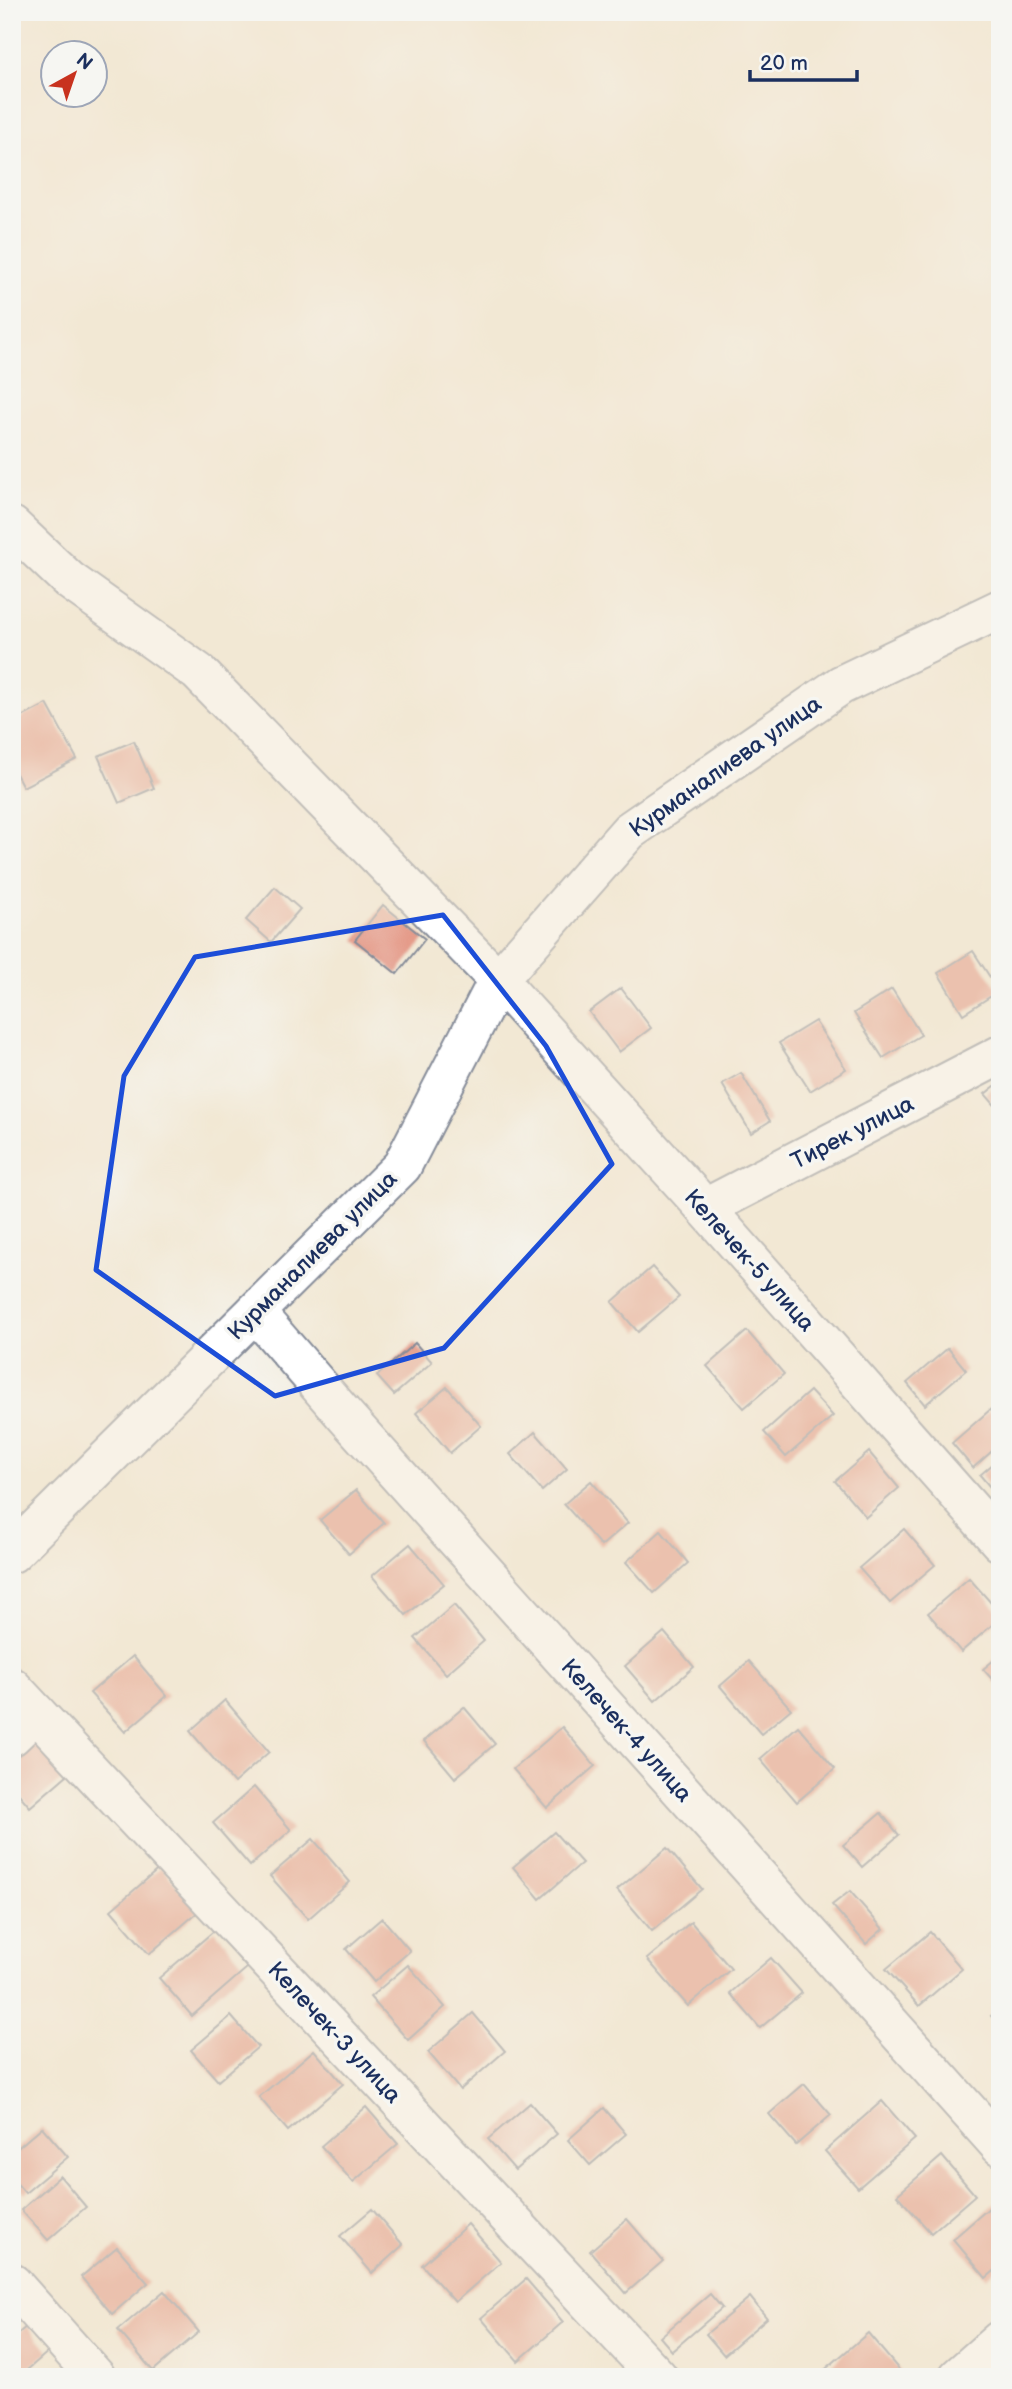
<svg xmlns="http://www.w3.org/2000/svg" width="1012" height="2389" font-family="'Balsamiq Sans',sans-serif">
	<rect width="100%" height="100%" fill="#f6f6f2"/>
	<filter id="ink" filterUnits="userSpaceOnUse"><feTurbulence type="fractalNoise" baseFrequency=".0143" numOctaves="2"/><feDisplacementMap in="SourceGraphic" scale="14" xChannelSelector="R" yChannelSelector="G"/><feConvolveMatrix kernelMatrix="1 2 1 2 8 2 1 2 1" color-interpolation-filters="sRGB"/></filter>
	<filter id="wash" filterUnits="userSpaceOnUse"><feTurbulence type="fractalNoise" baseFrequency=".00686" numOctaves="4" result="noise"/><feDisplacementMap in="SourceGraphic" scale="28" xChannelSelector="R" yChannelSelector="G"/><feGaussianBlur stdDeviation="1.57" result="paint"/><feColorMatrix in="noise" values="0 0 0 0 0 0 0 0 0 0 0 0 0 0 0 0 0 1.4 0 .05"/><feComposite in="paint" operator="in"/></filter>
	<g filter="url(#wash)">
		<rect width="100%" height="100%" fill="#f2e8d4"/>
		<g id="blocks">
			<g fill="#e39380">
				<path d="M47 704 77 759 23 787 12 766V722Z"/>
				<path d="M134 741 154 788 119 803 98 756Z"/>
				<path d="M275 887 300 909 271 942 246 920Z"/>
				<path d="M383 905 425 939 397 974 355 940Z"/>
				<path d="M973 951 999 991 963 1014 938 973Z"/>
				<path d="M621 988 651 1028 619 1052 589 1012Z"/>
				<path d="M892 989 921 1035 883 1058 854 1013Z"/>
				<path d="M815 1021 846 1069 810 1091 779 1043Z"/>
				<path d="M741 1073 770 1121 751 1133 722 1084Z"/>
				<path d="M1000 1082V1111L985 1094Z"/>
				<path d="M652 1267 679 1297 638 1332 612 1302Z"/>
				<path d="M747 1331 784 1374 744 1408 707 1366Z"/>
				<path d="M415 1343 432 1362 394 1395 377 1376Z"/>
				<path d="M948 1348 966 1370 925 1405 907 1383Z"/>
				<path d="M447 1387 481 1426 450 1453 416 1413Z"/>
				<path d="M810 1391 833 1416 786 1457 764 1432Z"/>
				<path d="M991 1409 1000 1419V1444L973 1468 952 1443Z"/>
				<path d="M535 1432 567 1469 542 1491 510 1454Z"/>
				<path d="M869 1452 899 1488 866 1517 835 1481Z"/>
				<path d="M1000 1458V1499L980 1475Z"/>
				<path d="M591 1481 628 1523 601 1546 564 1504Z"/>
				<path d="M356 1490 384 1523 349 1554 320 1520Z"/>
				<path d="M904 1529 935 1565 890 1603 859 1568Z"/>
				<path d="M661 1531 688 1563 654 1593 626 1562Z"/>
				<path d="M410 1544 444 1584 406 1615 372 1576Z"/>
				<path d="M969 1578 1000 1613V1618L961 1652 928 1613Z"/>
				<path d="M454 1605 484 1641 446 1674 415 1638Z"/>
				<path d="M664 1632 694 1667 655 1701 625 1666Z"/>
				<path d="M1000 1655V1688L983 1669Z"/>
				<path d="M133 1656 167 1696 125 1732 90 1693Z"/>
				<path d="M749 1661 791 1709 761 1734 720 1686Z"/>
				<path d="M225 1700 269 1752 234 1783 190 1731Z"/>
				<path d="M464 1707 495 1744 455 1778 424 1741Z"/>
				<path d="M798 1726 835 1769 797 1802 760 1759Z"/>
				<path d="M562 1727 595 1766 547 1808 513 1769Z"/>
				<path d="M43 1732 75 1768 30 1807 12 1786V1758Z"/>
				<path d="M254 1787 291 1830 250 1866 213 1823Z"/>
				<path d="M881 1813 899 1835 862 1867 843 1845Z"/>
				<path d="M554 1832 582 1863 540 1899 513 1867Z"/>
				<path d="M313 1839 350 1882 308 1919 270 1876Z"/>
				<path d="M667 1848 702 1889 652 1931 617 1890Z"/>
				<path d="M161 1867 199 1911 149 1954 111 1910Z"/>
				<path d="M850 1891 883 1929 866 1944 832 1905Z"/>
				<path d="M382 1918 410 1951 374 1982 346 1949Z"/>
				<path d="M691 1922 731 1969 688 2006 647 1959Z"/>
				<path d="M215 1930 247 1968 192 2016 159 1978Z"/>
				<path d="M930 1932 962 1969 919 2006 886 1969Z"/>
				<path d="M771 1958 802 1993 760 2028 730 1993Z"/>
				<path d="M408 1965 445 2007 408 2040 370 1997Z"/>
				<path d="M1000 2009V2026L991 2016Z"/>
				<path d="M473 2013 505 2051 460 2090 428 2052Z"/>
				<path d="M231 2016 258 2047 218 2081 191 2050Z"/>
				<path d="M314 2050 343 2084 288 2131 259 2097Z"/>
				<path d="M804 2084 831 2115 796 2145 769 2114Z"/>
				<path d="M882 2101 915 2139 858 2188 825 2151Z"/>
				<path d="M530 2103 557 2134 515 2170 488 2139Z"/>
				<path d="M366 2107 398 2144 353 2182 321 2146Z"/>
				<path d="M604 2108 626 2134 590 2165 568 2140Z"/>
				<path d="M42 2127 68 2157 25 2193 12 2178V2153Z"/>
				<path d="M942 2156 975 2195 931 2233 897 2195Z"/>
				<path d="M60 2176 86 2207 48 2240 21 2210Z"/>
				<path d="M997 2201 1000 2205V2266L986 2278 953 2239Z"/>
				<path d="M372 2209 403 2245 372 2273 340 2236Z"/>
				<path d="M627 2219 663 2261 626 2293 590 2251Z"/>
				<path d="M468 2224 501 2262 455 2302 422 2265Z"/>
				<path d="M117 2247 148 2283 112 2314 81 2277Z"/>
				<path d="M526 2279 563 2322 518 2361 481 2318Z"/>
				<path d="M164 2291 199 2332 153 2371 118 2330Z"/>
				<path d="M710 2294 722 2308 672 2351 660 2337Z"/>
				<path d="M750 2297 767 2318 724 2355 706 2334Z"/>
				<path d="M27 2326 49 2351 19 2377H12V2339Z"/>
				<path d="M868 2333 900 2371 893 2377H824L821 2373Z"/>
			</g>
		</g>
	</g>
	<g filter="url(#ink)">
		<use href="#blocks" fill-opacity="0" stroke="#868c99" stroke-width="2"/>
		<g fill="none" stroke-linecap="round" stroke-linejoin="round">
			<defs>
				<g id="minor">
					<path d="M12 526 69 580 198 672 498 980 705 1208 1000 1542"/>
					<path d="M705 1208 1000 1055"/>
					<path d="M255 1312 347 1418 1000 2146"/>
					<path d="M12 1687 658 2377"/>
					<path d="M12 1736 36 1713"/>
					<path d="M12 2283 96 2377"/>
					<path d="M958 2377 1000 2340"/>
				</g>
				<path id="tertiary" d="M12 1553 402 1166 498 980 629 831 841 685 1000 609"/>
			</defs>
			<use href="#minor" stroke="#868c99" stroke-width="42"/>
			<use href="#tertiary" stroke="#868c99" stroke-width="42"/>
			<use href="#minor" stroke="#fff" stroke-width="38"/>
			<use href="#tertiary" stroke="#fff" stroke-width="38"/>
		</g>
	</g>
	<path d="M0 0H1012V2389H0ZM443 915 546 1046 612 1164 444 1348 275 1396 96 1270 124 1076 195 957Z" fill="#f2e8d4" fill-opacity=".55" fill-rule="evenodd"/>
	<path fill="none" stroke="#1d4ed8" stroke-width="5" stroke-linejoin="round" d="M443 915 546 1046 612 1164 444 1348 275 1396 96 1270 124 1076 195 957Z"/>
	<g text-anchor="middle" stroke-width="7" stroke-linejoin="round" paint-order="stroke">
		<g font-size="23" fill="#1b2f5e" stroke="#f6f6f2">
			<text transform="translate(725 766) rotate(-35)" y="8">Курманалиева улица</text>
			<text transform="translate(852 1132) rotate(-27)" y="8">Тирек улица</text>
			<text transform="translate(312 1255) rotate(-45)" y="8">Курманалиева улица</text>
			<text transform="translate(750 1260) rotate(48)" y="8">Келечек-5 улица</text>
			<text transform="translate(627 1730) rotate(48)" y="8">Келечек-4 улица</text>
			<text transform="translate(335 2032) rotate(47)" y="8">Келечек-3 улица</text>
		</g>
	</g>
	<rect width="1012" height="2389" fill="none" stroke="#f6f6f2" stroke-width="42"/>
	<g transform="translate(74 74) rotate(40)"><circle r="33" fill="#f6f6f2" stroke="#9ea6b7" stroke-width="2"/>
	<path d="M0-5L12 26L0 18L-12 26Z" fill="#c8321e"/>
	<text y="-10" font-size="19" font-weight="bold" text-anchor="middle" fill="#1b2f5e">N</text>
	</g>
	<path d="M750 70v10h107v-10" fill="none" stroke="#1b2f5e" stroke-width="3.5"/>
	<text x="760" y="70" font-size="21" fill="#1b2f5e" stroke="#f6f6f2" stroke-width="5" paint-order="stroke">20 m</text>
</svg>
